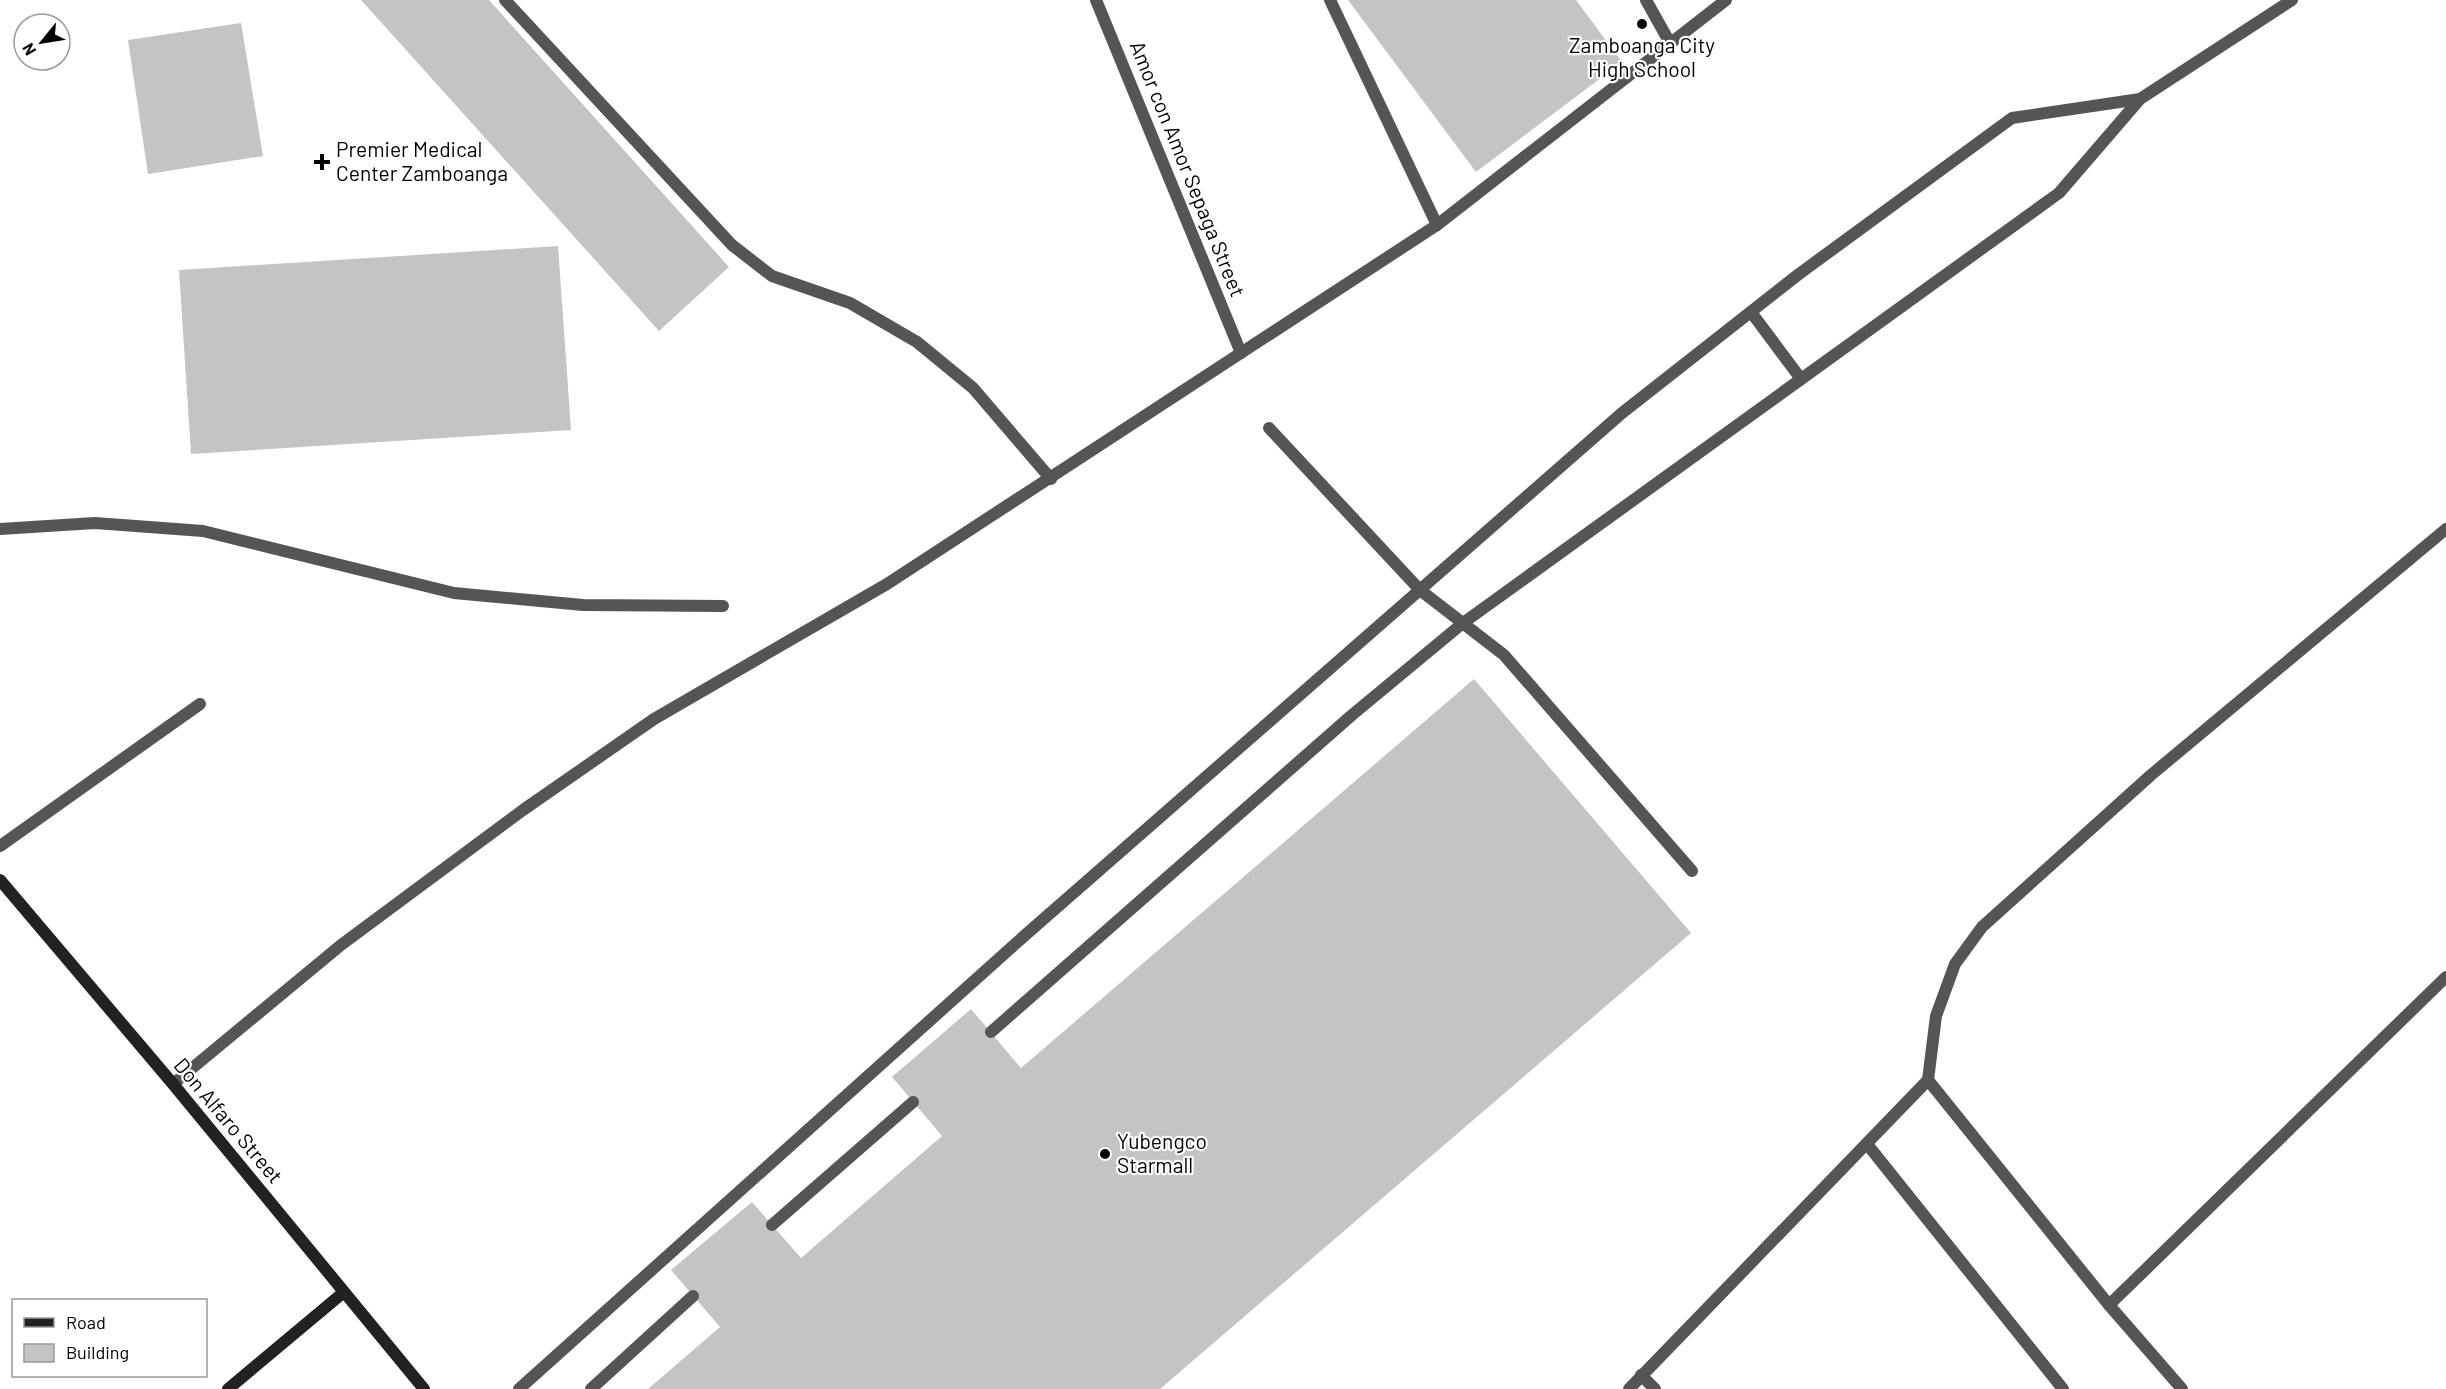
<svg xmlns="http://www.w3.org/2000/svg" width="2446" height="1389" font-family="Barlow,sans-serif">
	<rect width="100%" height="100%" fill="#fff"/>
	<g fill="#c4c4c4">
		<path d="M361 0H489L729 267 659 331Z"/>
		<path d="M1348 0H1576L1622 62 1476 172Z"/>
		<path d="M241 23 263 156 148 174 128 40Z"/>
		<path d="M558 246 571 430 191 454 179 270Z"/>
		<path d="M1474 679 1691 933 1160 1389H648L720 1327 671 1270 752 1202 801 1258 942 1136 892 1077 971 1009 1021 1068Z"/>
	</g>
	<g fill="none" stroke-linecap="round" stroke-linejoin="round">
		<g stroke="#555" stroke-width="12">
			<path d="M505 0 732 245 772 276 850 303 917 342 973 388 1051 479"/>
			<path d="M1330 0 1437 225"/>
			<path d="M1646 0 1670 43"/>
			<path d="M1751 312 1801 379"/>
			<path d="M1269 428 1420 590 1504 655 1692 871"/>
			<path d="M991 1032 1352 715 1463 623 2059 193 2140 99 2292 0"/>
			<path d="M772 1225 913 1102"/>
			<path d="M519 1389 1023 937 1622 413 1799 274 2012 118 2140 99"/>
			<path d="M591 1389 693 1296"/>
		</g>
		<g stroke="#555" stroke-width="12">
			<path d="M1096 0 1241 353"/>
			<path d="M0 529 95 523 203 531 454 593 583 605 723 606"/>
			<path d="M0 846 200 704"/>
			<path d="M1928 1080 2109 1305 2182 1389"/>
			<path d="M173 1084 341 945 523 810 654 719 887 584 1437 225 1726 0"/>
			<path d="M1867 1144 2063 1389"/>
			<path d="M2109 1305 2446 977"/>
			<path d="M1641 1375 1655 1389"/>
			<path d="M1629 1389 1928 1080 1936 1016 1955 964 1982 927 2151 775 2446 529"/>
		</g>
		<g stroke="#222" stroke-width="12">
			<path d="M0 880 173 1084 424 1389"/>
			<path d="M228 1389 344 1292"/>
		</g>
	</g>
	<g fill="#000" stroke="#fff" stroke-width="2">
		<circle cx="1642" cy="24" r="6"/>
		<path d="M319 153h6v6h6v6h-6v6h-6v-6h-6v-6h6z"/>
		<circle cx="1105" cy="1154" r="6"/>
	</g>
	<g text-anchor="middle" stroke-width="4.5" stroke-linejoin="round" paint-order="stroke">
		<g font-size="21" fill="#000" stroke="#fff" text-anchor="start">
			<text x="1642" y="53" text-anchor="middle">Zamboanga City<tspan x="1642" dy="24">High School</tspan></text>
			<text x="336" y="157">Premier Medical<tspan x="336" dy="24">Center Zamboanga</tspan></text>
			<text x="1117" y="1149">Yubengco<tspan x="1117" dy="24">Starmall</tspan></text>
		</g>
		<g font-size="21" fill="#000" stroke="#fff">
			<text transform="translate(1187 169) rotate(68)" y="7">Amor con Amor Sepaga Street</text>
			<text transform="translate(228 1121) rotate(50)" y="7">Don Alfaro Street</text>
		</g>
	</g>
	<rect x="12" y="1299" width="195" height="78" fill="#ffffff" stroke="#999999" stroke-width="1.5"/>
	<rect x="24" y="1318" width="30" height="9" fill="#222222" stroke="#999999" stroke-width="1.5"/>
	<text x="66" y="1329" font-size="18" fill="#000000">Road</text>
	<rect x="24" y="1344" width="30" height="18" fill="#c4c4c4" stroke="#999999" stroke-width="1.5"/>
	<text x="66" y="1359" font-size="18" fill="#000000">Building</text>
	<g transform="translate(42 42) rotate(240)"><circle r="28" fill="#ffffff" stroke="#999999" stroke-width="1.5"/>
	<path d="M0-4.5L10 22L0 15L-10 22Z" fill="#000000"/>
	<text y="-9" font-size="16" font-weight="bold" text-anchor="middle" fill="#000000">N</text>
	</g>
</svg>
